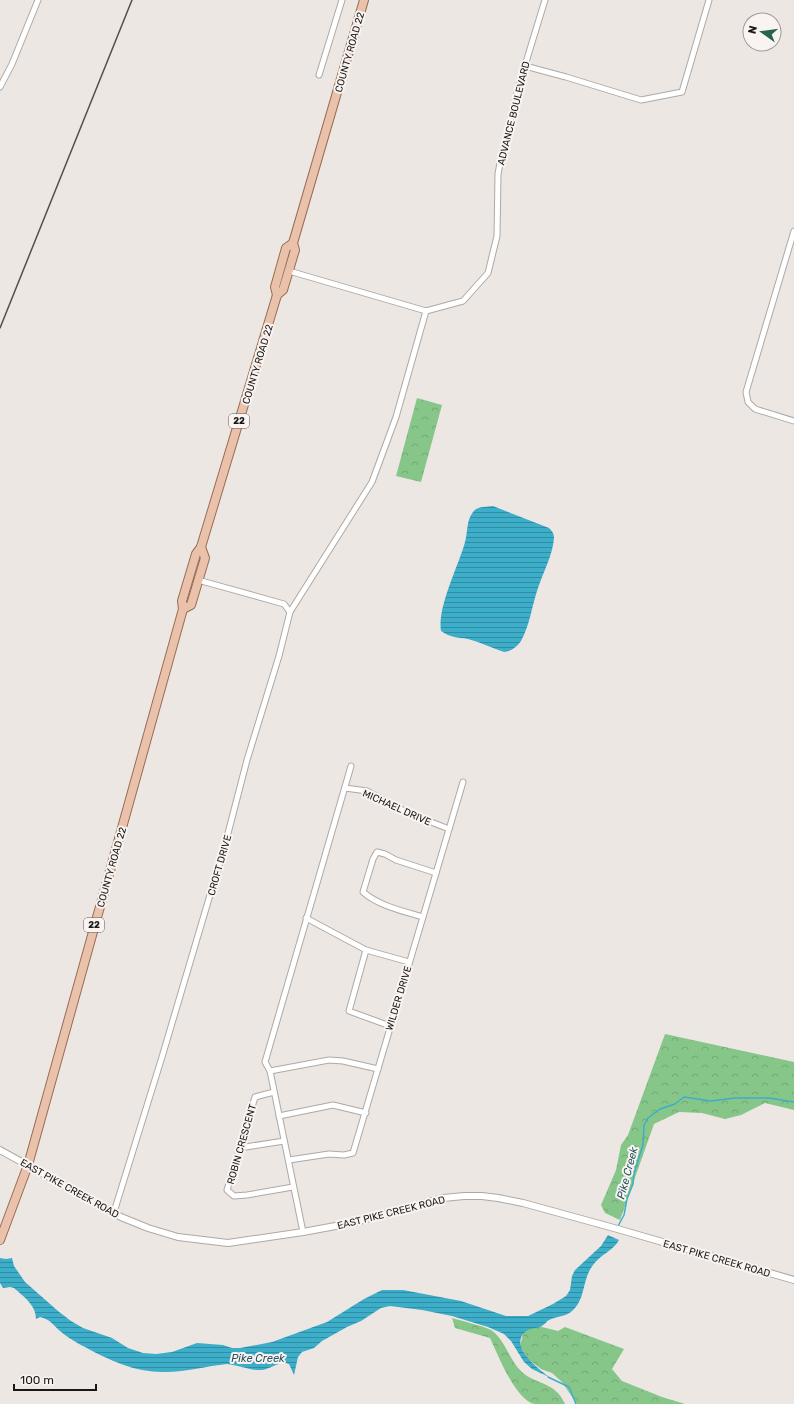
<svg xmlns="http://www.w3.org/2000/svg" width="794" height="1404" font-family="Rubik,sans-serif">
	<defs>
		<pattern id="forest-crowns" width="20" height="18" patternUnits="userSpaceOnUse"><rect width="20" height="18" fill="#87c689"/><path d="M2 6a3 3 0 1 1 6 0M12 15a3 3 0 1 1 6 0" fill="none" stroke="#74a976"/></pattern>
		<pattern id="water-rules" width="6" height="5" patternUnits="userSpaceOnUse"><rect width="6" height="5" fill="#3caeca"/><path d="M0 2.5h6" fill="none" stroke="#328da3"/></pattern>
	</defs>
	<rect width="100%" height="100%" fill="#ece7e3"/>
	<g fill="url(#forest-crowns)">
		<path d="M417 398 442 405 421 482 396 476Z"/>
		<path d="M665 1034 794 1062V1110L765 1103 741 1115 725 1119 702 1113 679 1112 654 1124 620 1220 605 1213 601 1205 616 1170 621 1145 628 1135Z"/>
		<path d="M452 1318C462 1321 483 1326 491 1330 505 1339 509 1360 522 1372 536 1385 555 1381 565 1404 557 1404 540 1404 534 1404 515 1399 498 1355 490 1338L455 1328Z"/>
		<path d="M534 1325 558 1331 565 1327 624 1349 612 1369 622 1381 662 1397 685 1404H577L562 1382 552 1373 541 1369 528 1359 520 1346 524 1331Z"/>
	</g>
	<g fill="url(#water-rules)">
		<path d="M493 506 549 528C552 531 554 533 554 538 553 554 543 573 538 588 532 605 530 625 521 641 516 648 511 651 504 652 492 648 480 642 468 639 457 637 451 638 441 631 437 607 459 565 465 542 468 532 466 521 473 512 477 506 486 507 493 506Z"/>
		<path d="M608 1235 619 1240C614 1250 600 1255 593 1265 582 1279 586 1299 572 1311 565 1317 557 1316 549 1320 547 1321 545 1324 542 1326 537 1329 530 1327 525 1332 509 1347 538 1368 549 1377L532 1369 524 1362 511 1341 504 1334 488 1327 452 1316 422 1310 390 1306 381 1308 361 1321 347 1327 322 1341 314 1348 302 1352 298 1357 294 1375 289 1364C280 1360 271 1369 262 1370 252 1371 238 1365 227 1364 207 1366 186 1372 166 1372 137 1373 110 1361 85 1347 77 1343 67 1337 60 1331 53 1325 50 1319 40 1317L36 1319C36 1305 24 1297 14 1288L10 1287 3 1288 0 1283V1258L6 1259 12 1258 14 1266 25 1282 58 1311 71 1321 83 1328 112 1338 128 1348 143 1353 156 1354 172 1352 197 1343 223 1345 232 1348H240L272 1342 327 1322 364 1299 382 1290H403L461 1301 506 1316H528L553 1304 566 1296 570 1290 572 1276 575 1270 601 1246Z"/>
	</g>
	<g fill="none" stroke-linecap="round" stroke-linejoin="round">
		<g stroke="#3caeca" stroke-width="1.5">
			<path d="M617 1228 624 1215 627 1199 633 1184 634 1173 643 1145 644 1125 648 1118 660 1109 675 1104 684 1097 711 1101 735 1098H769L794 1102"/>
			<path d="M548 1377 569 1387 576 1404"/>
		</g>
		<defs>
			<g id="minor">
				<path d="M525 66 566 77 641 100 682 92 709 0"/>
				<path d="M319 75 342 0"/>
				<path d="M0 87 12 64 38 0"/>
				<path d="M794 231 746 392 748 402 755 409 794 421"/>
				<path d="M289 271 426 311 463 301 488 273 497 236 498 174 500 163 519 85 545 0"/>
				<path d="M290 612 372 482 396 417 426 311"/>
				<path d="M345 788 367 791 408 813 449 829"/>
				<path d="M423 917C403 911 379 906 363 892L373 859 377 852 385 854 396 860 436 873"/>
				<path d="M306 918 366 950 409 962"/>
				<path d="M366 950 349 1011 390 1026"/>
				<path d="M270 1071 329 1060 343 1061 378 1069"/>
				<path d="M274 1092 255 1097 227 1190 234 1196 247 1195 293 1187"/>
				<path d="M279 1116 333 1105 366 1113"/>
				<path d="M239 1148 284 1141"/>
				<path d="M289 1160 329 1154 344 1155 353 1153 463 782"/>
				<path d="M114 1212 162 1057 226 841 247 760 279 656 290 612 284 604 198 580"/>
				<path d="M303 1232 270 1071 265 1062 351 766"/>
			</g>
			<path id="tertiary" d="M0 1150 121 1217 148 1228 178 1237 228 1243 303 1232 357 1222 397 1210 443 1198 464 1196H482L498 1198 523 1203 614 1228 794 1280"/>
			<g id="primary">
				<path d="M277 295 275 287 286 248 293 243 364 0"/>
				<path d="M183 609 191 605 205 558 201 547"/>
				<path d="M0 1240 28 1165 183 609 182 601 196 554 201 547 277 295 283 290 295 250 293 243"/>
			</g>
		</defs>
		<use href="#minor" stroke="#aea9a6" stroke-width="7"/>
		<use href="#tertiary" stroke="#aea9a6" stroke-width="8"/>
		<use href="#primary" stroke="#986c53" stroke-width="10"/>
		<use href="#minor" stroke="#fff" stroke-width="5"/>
		<use href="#tertiary" stroke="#fff" stroke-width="6"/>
		<use href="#primary" stroke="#eac2ac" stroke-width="8"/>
		<path stroke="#524f4d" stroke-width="1.5" d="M0 328 132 0"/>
	</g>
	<g text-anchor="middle" stroke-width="4" stroke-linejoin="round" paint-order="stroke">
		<g fill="#f9f4f1" stroke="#5d5a58" stroke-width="1">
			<rect x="229" y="414" width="20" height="14" rx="3"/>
			<rect x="84" y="918" width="20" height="14" rx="3"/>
		</g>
		<g font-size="9" font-weight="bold" fill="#1a1817">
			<text x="239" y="424">22</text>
			<text x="94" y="928">22</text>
		</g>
		<g font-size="10" fill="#1a1817" stroke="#f9f4f1">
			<text transform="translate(349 52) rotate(-74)" y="4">COUNTY ROAD 22</text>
			<text transform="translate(513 113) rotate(-76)" y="4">ADVANCE BOULEVARD</text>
			<text transform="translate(257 364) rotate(-73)" y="4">COUNTY ROAD 22</text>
			<text transform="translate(397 807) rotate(24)" y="4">MICHAEL DRIVE</text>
			<text transform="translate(219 865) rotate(-74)" y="4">CROFT DRIVE</text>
			<text transform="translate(111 867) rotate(-74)" y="4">COUNTY ROAD 22</text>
			<text transform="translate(398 998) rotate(-73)" y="4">WILDER DRIVE</text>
			<text transform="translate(241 1144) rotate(-74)" y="4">ROBIN CRESCENT</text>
			<text transform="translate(70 1188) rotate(29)" y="4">EAST PIKE CREEK ROAD</text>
			<text transform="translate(391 1212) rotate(-14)" y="4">EAST PIKE CREEK ROAD</text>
			<text transform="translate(717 1258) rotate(16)" y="4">EAST PIKE CREEK ROAD</text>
		</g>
		<g font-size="11" font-style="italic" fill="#24535f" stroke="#f9f4f1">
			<text transform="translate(627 1173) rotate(-75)" y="4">Pike Creek</text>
			<text x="258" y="1362">Pike Creek</text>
		</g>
	</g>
	<g transform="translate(762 32) rotate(284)"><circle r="19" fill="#f9f4f1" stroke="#a09c9a"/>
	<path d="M0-3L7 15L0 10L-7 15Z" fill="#27634e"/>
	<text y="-6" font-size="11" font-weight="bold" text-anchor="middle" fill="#1a1817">N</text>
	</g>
	<path d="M14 1384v6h82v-6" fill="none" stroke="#1a1817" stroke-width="2"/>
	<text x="20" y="1384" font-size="12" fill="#1a1817" stroke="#f9f4f1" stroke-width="3" paint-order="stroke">100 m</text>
</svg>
